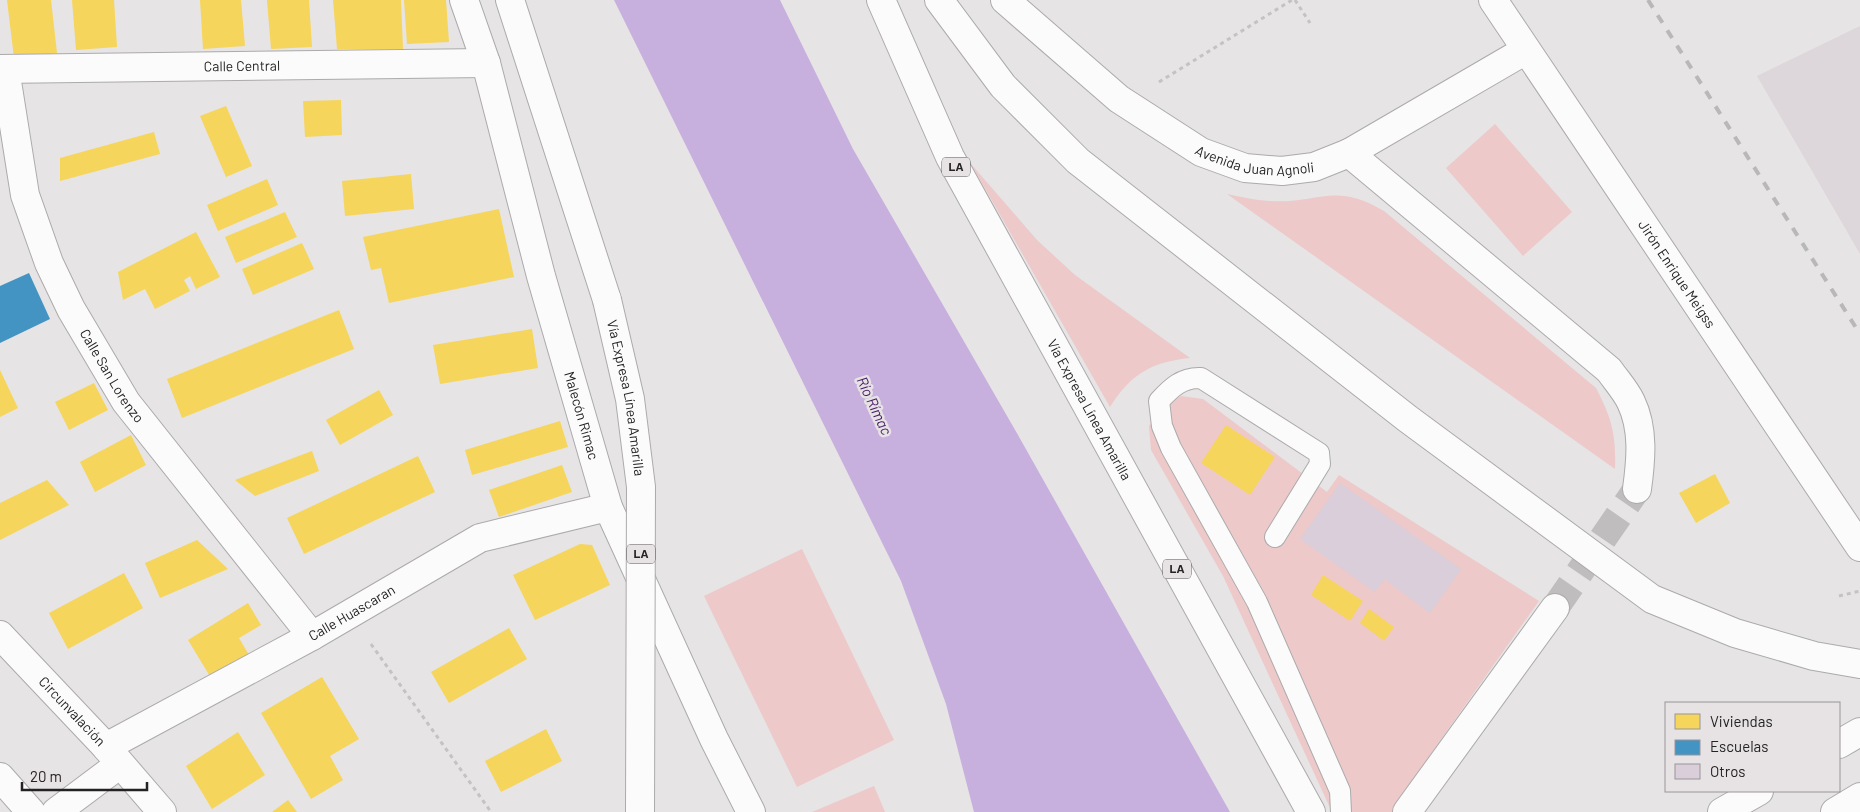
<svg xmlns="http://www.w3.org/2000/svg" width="1860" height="812" font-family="Barlow,sans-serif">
	<rect width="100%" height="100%" fill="#e6e4e5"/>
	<path fill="#ddd6da" d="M1860 26V254L1757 76Z"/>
	<g fill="#edc9c9">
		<path d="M1495 124 1572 212 1523 256 1446 168Z"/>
		<path d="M971 164 1037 240 1075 275 1190 358C1151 362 1131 374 1110 407Z"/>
		<path d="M1227 194C1241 197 1255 200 1269 201 1319 204 1334 181 1384 211L1596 388C1612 419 1616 434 1615 469Z"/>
		<path d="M1181 396 1203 399 1327 492 1339 475 1539 601 1403 793 1393 812H1332L1223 576 1151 450 1149 426 1162 407Z"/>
		<path d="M802 549 894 740 797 787 704 596Z"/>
		<path d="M874 786 885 812H812Z"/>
	</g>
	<path fill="#c7b0de" d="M614 0H780L853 149 1018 435 1230 812H974L946 704 901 581Z"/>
	<g fill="#f6d55c">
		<path d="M7 0H51L57 53 14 58Z"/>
		<path d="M72 0H114L117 47 76 50Z"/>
		<path d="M200 0H241L245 46 203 49Z"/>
		<path d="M267 0H309L312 47 271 49Z"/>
		<path d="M333 0H401L403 49H337Z"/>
		<path d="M404 0H446L449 42 407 44Z"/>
		<path d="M341 100 342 135 305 137 303 101Z"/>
		<path d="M226 106 252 166 226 177 200 116Z"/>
		<path d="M154 132 160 154 60 181V158Z"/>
		<path d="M411 174 414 209 345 216 342 181Z"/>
		<path d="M267 179 278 205 218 231 207 205Z"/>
		<path d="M499 209 514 277 389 303 381 268 371 270 363 237Z"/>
		<path d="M285 212 297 237 236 263 225 237Z"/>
		<path d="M196 232 220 277 196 289 190 276 184 280 190 291 155 309 145 289 123 300 118 272Z"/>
		<path d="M302 243 314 269 253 295 242 269Z"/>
		<path d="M339 310 354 349 182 418 167 379Z"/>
		<path d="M532 329 538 368 440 384 433 345Z"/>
		<path d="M0 370 18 408 0 417Z"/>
		<path d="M94 383 108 410 69 430 55 402Z"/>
		<path d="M379 390 393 415 340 445 326 420Z"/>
		<path d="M560 421 568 447 472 475 465 450Z"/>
		<path d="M1226 425 1275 457 1250 495 1201 463Z"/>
		<path d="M131 435 146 465 95 492 80 462Z"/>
		<path d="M312 451 319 471 255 496 235 480Z"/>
		<path d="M418 456 435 492 304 554 287 518Z"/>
		<path d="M562 465 572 492 499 517 489 490Z"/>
		<path d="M1715 474 1730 503 1696 523 1679 493Z"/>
		<path d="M47 480 69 505 0 540V503Z"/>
		<path d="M197 540 228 569 160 598 145 563Z"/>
		<path d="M580 544 592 545 610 585 535 620 513 575Z"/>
		<path d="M124 573 143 608 68 649 49 613Z"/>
		<path d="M1323 575 1363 601 1350 621 1311 595Z"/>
		<path d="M248 603 261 625 239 638 249 655 211 678 188 640Z"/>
		<path d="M1369 609 1394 627 1384 641 1360 623Z"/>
		<path d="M509 628 527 659 449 703 431 672Z"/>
		<path d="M322 677 359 739 330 756 343 780 311 799 261 713Z"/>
		<path d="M546 729 562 761 501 792 485 761Z"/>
		<path d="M238 732 265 775 212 809 186 766Z"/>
		<path d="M288 800 297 812H272Z"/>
	</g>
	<path fill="#4393c3" d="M29 273 50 319 0 343V286Z"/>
	<path fill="#d9ced9" d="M1340 483 1461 569 1430 613 1384 579 1375 592 1300 539Z"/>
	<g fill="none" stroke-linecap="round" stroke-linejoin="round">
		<path stroke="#bfbdbe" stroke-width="28" stroke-dasharray="28 14" stroke-linecap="butt" d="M1555 608 1637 489"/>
		<defs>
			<path id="service" d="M1275 537 1320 464 1319 453 1201 378C1182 377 1171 388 1159 401L1162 426 1171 448 1257 602 1340 791 1341 812"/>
			<g id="minor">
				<path id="s1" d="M464 0 486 63 541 276 608 507 714 739 751 812"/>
				<path id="s2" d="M1005 0 1119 99 1201 152 1245 168 1282 171 1314 167 1349 153 1526 50"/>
				<path id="s3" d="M1493 0 1860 547"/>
				<path id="s4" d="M0 69 486 63"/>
				<path id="s5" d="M5 69 25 195 49 263 71 309 126 402 312 636"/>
				<path d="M1349 153 1609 370C1616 380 1626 391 1631 402 1644 429 1641 460 1637 489"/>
				<path id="s6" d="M0 635 106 747 162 812"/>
				<path id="s7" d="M106 747 312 636 480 538 608 507"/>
				<path d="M1407 812 1555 608"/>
			</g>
			<g id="primary">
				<path d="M1839 744 1860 732"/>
				<path d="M1722 812 1759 791"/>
				<path d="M1835 812 1860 797"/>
			</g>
			<g id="motorway">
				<path d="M510 0 607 300"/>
				<path id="s8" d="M881 0 950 157 1311 812"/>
				<path d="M939 0 1003 86 1078 161 1408 419 1652 599 1735 633 1814 656 1860 664"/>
				<path d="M0 777 31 812"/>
				<path d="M56 812 120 764"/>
			</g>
		</defs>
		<use href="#service" stroke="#acaaab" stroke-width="22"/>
		<use href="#minor" stroke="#acaaab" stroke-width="30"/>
		<use href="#primary" stroke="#acaaab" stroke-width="30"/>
		<use href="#motorway" stroke="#acaaab" stroke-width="30"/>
		<g stroke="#c4c3c3" stroke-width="3" stroke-dasharray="4 4" stroke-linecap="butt">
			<path d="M1295 0 1310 23"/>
			<path d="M1159 82 1292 0"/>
			<path d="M1839 596 1860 591"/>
			<path d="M371 644 491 812"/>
		</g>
		<use href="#service" stroke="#fbfbfb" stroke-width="20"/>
		<use href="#minor" stroke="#fbfbfb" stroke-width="28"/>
		<use href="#primary" stroke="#fbfbfb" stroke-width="28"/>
		<use href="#motorway" stroke="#fbfbfb" stroke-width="28"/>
		<path stroke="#b9b8b8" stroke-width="4" stroke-dasharray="9 9" stroke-linecap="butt" d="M1648 0 1860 334"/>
		<defs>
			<g id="motorway-bridge">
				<path id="s9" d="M607 300 630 399 641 487 640 812"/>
			</g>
		</defs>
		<use href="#motorway-bridge" stroke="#acaaab" stroke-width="30" stroke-linecap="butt"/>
		<use href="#motorway-bridge" stroke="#fbfbfb" stroke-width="28"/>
	</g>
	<g text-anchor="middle" stroke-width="5" stroke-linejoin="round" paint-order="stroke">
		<g fill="#e7e3e5" stroke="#5e5c5d" stroke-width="1">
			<rect x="942" y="157.5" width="28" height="19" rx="4"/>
			<rect x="627" y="544.5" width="28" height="19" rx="4"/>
			<rect x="1163" y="559.5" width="28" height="19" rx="4"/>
		</g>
		<g font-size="12" font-weight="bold" fill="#242223">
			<text x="956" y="171">LA</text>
			<text x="641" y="558">LA</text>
			<text x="1177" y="573">LA</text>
		</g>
		<g font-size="14" fill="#242223" stroke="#e7e3e5">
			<text dy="5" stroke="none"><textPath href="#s4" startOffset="242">Calle Central</textPath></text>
			<text dy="5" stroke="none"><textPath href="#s2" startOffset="304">Avenida Juan Agnoli</textPath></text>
			<text dy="5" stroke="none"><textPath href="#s3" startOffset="330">Jirón Enrique Meigss</textPath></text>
			<text dy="5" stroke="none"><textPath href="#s5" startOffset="329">Calle San Lorenzo</textPath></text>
			<text dy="5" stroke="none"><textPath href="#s9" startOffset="100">Vía Expresa Línea Amarilla</textPath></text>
			<text dy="5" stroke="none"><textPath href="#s8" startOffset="460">Vía Expresa Línea Amarilla</textPath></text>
			<text dy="5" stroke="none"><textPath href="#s1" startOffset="432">Malecón Rimac</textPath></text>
			<text dy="5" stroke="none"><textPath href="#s7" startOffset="280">Calle Huascaran</textPath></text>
			<text dy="5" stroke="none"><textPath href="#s6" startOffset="105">Circunvalación</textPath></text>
		</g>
		<g font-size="15" font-style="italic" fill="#461a67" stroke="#e7e3e5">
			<text transform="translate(874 406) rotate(65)" y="5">Río Rímac</text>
		</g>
	</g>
	<rect x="1665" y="702" width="175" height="90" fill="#e7e3e5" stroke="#999697"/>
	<rect x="1675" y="714" width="25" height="15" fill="#f6d55c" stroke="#999697"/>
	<text x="1710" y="727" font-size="15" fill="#242223">Viviendas</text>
	<rect x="1675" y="740" width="25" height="15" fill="#4393c3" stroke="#999697"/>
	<text x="1710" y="752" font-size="15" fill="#242223">Escuelas</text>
	<rect x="1675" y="764" width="25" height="15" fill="#d9ced9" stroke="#999697"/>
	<text x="1710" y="777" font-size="15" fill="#242223">Otros</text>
	<path d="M22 782v8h125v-8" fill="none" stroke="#242223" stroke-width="2.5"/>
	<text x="30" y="782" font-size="15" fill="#242223" stroke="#e7e3e5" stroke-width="4" paint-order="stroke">20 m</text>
</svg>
